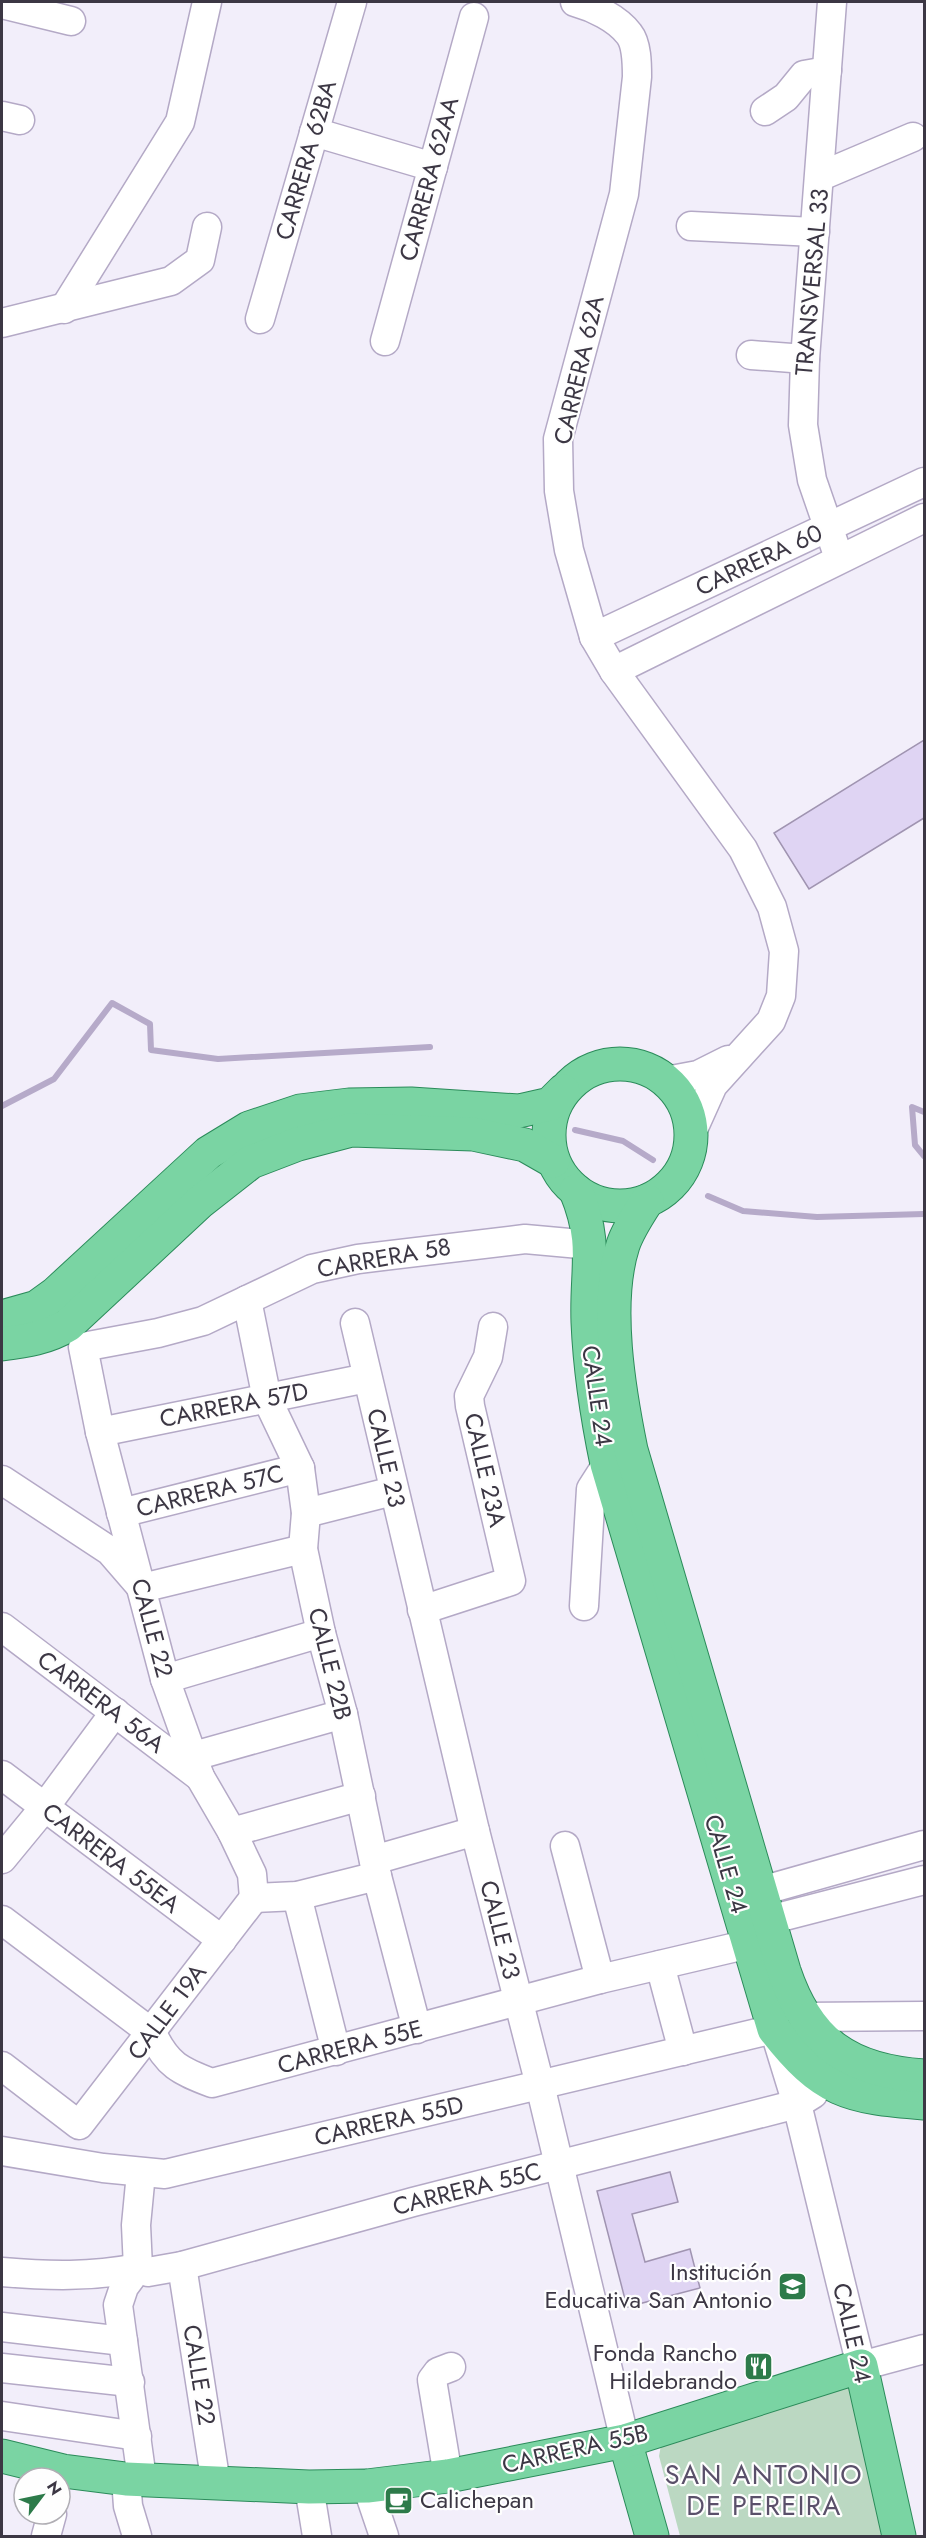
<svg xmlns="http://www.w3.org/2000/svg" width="926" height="2538" font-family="Jost,sans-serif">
	<rect width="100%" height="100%" fill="#f2eefa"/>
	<path fill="#bbd8c2" d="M831 2387 849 2388 861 2395 893 2536H680L659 2456 662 2440Z"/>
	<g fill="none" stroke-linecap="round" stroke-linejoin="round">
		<g stroke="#b6aac9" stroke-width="6">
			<path d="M2 1106 54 1079 112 1003 150 1024 151 1050 218 1059 430 1047"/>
			<path d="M924 1112 912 1107 915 1145 924 1156"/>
			<path d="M575 1130 623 1141 653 1160"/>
			<path d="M708 1196 743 1211 817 1217 924 1214"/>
		</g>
	</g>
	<g fill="#dfd4f3" stroke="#a094b1" stroke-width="1.5">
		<path d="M924 740V818L809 889 774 833Z"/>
		<path d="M670 2172 678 2202 632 2214 645 2262 690 2249 700 2288 627 2307 597 2191Z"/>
	</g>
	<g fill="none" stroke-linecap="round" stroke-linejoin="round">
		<defs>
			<g id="minor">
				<path d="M575 2C593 7 617 18 629 34 637 44 637 64 637 77L624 194 558 439 559 491 569 550 594 637 614 671 743 849 772 907 784 951 781 996 771 1021 713 1085 691 1134"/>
				<path d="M832 2 805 359 803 425 812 480 839 558"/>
				<path d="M2 4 71 21"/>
				<path d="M765 111 786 97 804 75 827 71"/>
				<path d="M2 116 20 120"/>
				<path d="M314 132 433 167"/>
				<path d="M821 176 913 137"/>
				<path d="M691 226 815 232"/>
				<path d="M64 309 180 122 207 2"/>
				<path d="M260 319 352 2"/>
				<path d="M2 323 171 281 200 260 207 227"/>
				<path d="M385 341 474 17"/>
				<path d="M751 355 805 359"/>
				<path d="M594 637 924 482"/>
				<path d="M614 671 924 518"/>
				<path d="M666 1081 698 1075 728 1060"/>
				<path d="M247 1300 267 1399 300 1468 306 1513 303 1549 321 1633 343 1714 377 1876 417 2029"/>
				<path d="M355 1323 475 1831 540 2085 625 2441"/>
				<path d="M100 1432 367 1378"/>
				<path d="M2 1480 110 1551 142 1588 303 1549"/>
				<path d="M121 1513 300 1468"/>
				<path d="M306 1513 393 1491"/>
				<path d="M584 1606 591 1489 607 1464"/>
				<path d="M422 1610 511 1581 470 1406 469 1396 488 1357 493 1327"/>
				<path d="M2 1627 200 1777"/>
				<path d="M165 1679 321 1633"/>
				<path d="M194 1756 343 1714"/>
				<path d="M2 1775 222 1940"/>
				<path d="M232 1832 361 1796"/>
				<path d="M565 1846 600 1979"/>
				<path d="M2 1859 44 1808 115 1712"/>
				<path d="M374 1860 475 1831"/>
				<path d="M761 1891 924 1845"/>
				<path d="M297 1896 336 2051"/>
				<path d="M254 1898 252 1874 232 1832 200 1777 165 1679 100 1432 83 1347 158 1333 203 1321 312 1269 358 1259 525 1239 591 1245"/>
				<path d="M254 1898 297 1896 377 1876"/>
				<path d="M2 1920 152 2033C167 2065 180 2071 212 2083L600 1979 749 1944"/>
				<path d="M769 1920 924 1880"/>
				<path d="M660 1965 683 2051"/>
				<path d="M803 2017 924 2016"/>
				<path d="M2 2066 79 2125 254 1898"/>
				<path d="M2 2151 103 2168 165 2174 774 2029 797 2104 861 2366 924 2349"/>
				<path d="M141 2173 136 2225 138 2268 148 2272 182 2266 413 2202 797 2104 813 2094"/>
				<path d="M182 2266 216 2484"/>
				<path d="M138 2268 124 2287 118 2305 142 2479"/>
				<path d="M2 2272C50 2276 90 2277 138 2268"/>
				<path d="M2 2327 123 2341"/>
				<path d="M2 2368 130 2382"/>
				<path d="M2 2416 137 2436"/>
				<path d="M448 2476 432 2380 438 2372 451 2367"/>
				<path d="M126 2479 128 2506 137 2536"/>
				<path d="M367 2486 384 2536"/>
				<path d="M309 2487 317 2536"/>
				<path d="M46 2536 52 2514"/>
			</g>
			<g id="major">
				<circle cx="620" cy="1135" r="71"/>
				<path d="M576 1191C598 1244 586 1269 588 1322 590 1371 597 1416 607 1464L774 2029C823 2092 847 2097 924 2103"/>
				<path d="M647 1201C638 1215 628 1230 623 1245 604 1304 619 1391 631 1450L784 1971C808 2043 849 2071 924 2076"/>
				<path d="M2 1317 37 1307 55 1294 208 1153 249 1128 300 1111 349 1105 411 1104 519 1111 550 1104 563 1091"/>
				<path d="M2 1344C25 1341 47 1338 68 1325L200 1202 251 1162 298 1144 351 1130 473 1134 525 1145 553 1161"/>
				<path d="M625 2441 652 2536"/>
				<path d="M2 2456 63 2471 126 2479 309 2487 367 2486 448 2476 625 2441 861 2366 899 2536"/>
			</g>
		</defs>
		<use href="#minor" stroke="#b4a9c6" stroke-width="31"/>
		<use href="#major" stroke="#2b8b5a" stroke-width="35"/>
		<use href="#minor" stroke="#fff" stroke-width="28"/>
		<use href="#major" stroke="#7ad4a3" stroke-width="33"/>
	</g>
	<defs>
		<symbol id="school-square" viewBox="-11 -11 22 22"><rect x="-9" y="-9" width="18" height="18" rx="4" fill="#2d7b4a" stroke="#fefefe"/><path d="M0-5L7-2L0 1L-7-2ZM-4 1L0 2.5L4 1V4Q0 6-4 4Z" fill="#fff"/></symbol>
		<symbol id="restaurant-square" viewBox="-11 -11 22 22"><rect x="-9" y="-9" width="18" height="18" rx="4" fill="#2d7b4a" stroke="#fefefe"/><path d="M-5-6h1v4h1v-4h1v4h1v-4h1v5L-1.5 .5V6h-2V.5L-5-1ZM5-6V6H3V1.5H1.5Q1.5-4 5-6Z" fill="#fff"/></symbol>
		<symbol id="cafe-square" viewBox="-11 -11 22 22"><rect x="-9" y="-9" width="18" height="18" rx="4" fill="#2d7b4a" stroke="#fefefe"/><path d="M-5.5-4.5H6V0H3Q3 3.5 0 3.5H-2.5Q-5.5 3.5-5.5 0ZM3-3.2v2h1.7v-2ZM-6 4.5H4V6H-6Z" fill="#fff"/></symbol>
	</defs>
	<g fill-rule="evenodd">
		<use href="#school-square" x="776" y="2270" width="33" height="33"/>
		<use href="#restaurant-square" x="742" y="2350" width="33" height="33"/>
		<use href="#cafe-square" x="382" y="2484" width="33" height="33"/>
	</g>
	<g text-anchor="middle" stroke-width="4.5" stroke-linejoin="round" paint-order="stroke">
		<g font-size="24" fill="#3c3744" stroke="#fefefe">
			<text transform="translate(306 160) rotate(-74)" y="8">CARRERA 62BA</text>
			<text transform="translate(429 179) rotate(-75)" y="8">CARRERA 62AA</text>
			<text transform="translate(812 282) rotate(-85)" y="8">TRANSVERSAL 33</text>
			<text transform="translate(579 370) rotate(-77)" y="8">CARRERA 62A</text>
			<text transform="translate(759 560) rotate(-25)" y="8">CARRERA 60</text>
			<text transform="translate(384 1258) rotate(-10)" y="8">CARRERA 58</text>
			<text transform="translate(597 1396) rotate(82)" y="8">CALLE 24</text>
			<text transform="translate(234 1405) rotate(-11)" y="8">CARRERA 57D</text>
			<text transform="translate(386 1458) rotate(77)" y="8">CALLE 23</text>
			<text transform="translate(485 1470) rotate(77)" y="8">CALLE 23A</text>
			<text transform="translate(210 1491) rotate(-14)" y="8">CARRERA 57C</text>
			<text transform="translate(152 1628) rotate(75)" y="8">CALLE 22</text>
			<text transform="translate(330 1664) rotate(76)" y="8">CALLE 22B</text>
			<text transform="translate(101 1702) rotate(37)" y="8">CARRERA 56A</text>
			<text transform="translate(111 1858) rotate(37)" y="8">CARRERA 55EA</text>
			<text transform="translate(726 1864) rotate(74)" y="8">CALLE 24</text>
			<text transform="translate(500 1930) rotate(76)" y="8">CALLE 23</text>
			<text transform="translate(167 2012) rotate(-53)" y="8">CALLE 19A</text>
			<text transform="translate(350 2047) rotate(-15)" y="8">CARRERA 55E</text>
			<text transform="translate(389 2121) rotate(-13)" y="8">CARRERA 55D</text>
			<text transform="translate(467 2189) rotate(-14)" y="8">CARRERA 55C</text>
			<text transform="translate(852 2333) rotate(77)" y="8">CALLE 24</text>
			<text transform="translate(199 2375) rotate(81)" y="8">CALLE 22</text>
			<text transform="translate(575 2449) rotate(-13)" y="8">CARRERA 55B</text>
		</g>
		<g font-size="24" fill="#3c3744" stroke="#fefefe" text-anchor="end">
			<text x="772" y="2280">Institución<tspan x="772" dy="28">Educativa San Antonio</tspan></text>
			<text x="737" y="2361">Fonda Rancho<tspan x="737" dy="28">Hildebrando</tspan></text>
			<text x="420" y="2508" text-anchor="start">Calichepan</text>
		</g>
		<g font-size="27" letter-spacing="1.5" fill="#5a506a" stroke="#fefefe">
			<text x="764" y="2484">SAN ANTONIO<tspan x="764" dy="31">DE PEREIRA</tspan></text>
		</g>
	</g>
	<rect width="926" height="2538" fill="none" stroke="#3c3744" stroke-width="6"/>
	<g transform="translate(42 2496) rotate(58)"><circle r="28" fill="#fefefe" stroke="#b0aeb4" stroke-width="1.5"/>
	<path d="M0-4.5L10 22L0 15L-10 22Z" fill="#2d7b4a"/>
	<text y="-9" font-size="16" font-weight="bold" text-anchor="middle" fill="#3c3744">N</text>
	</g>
</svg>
